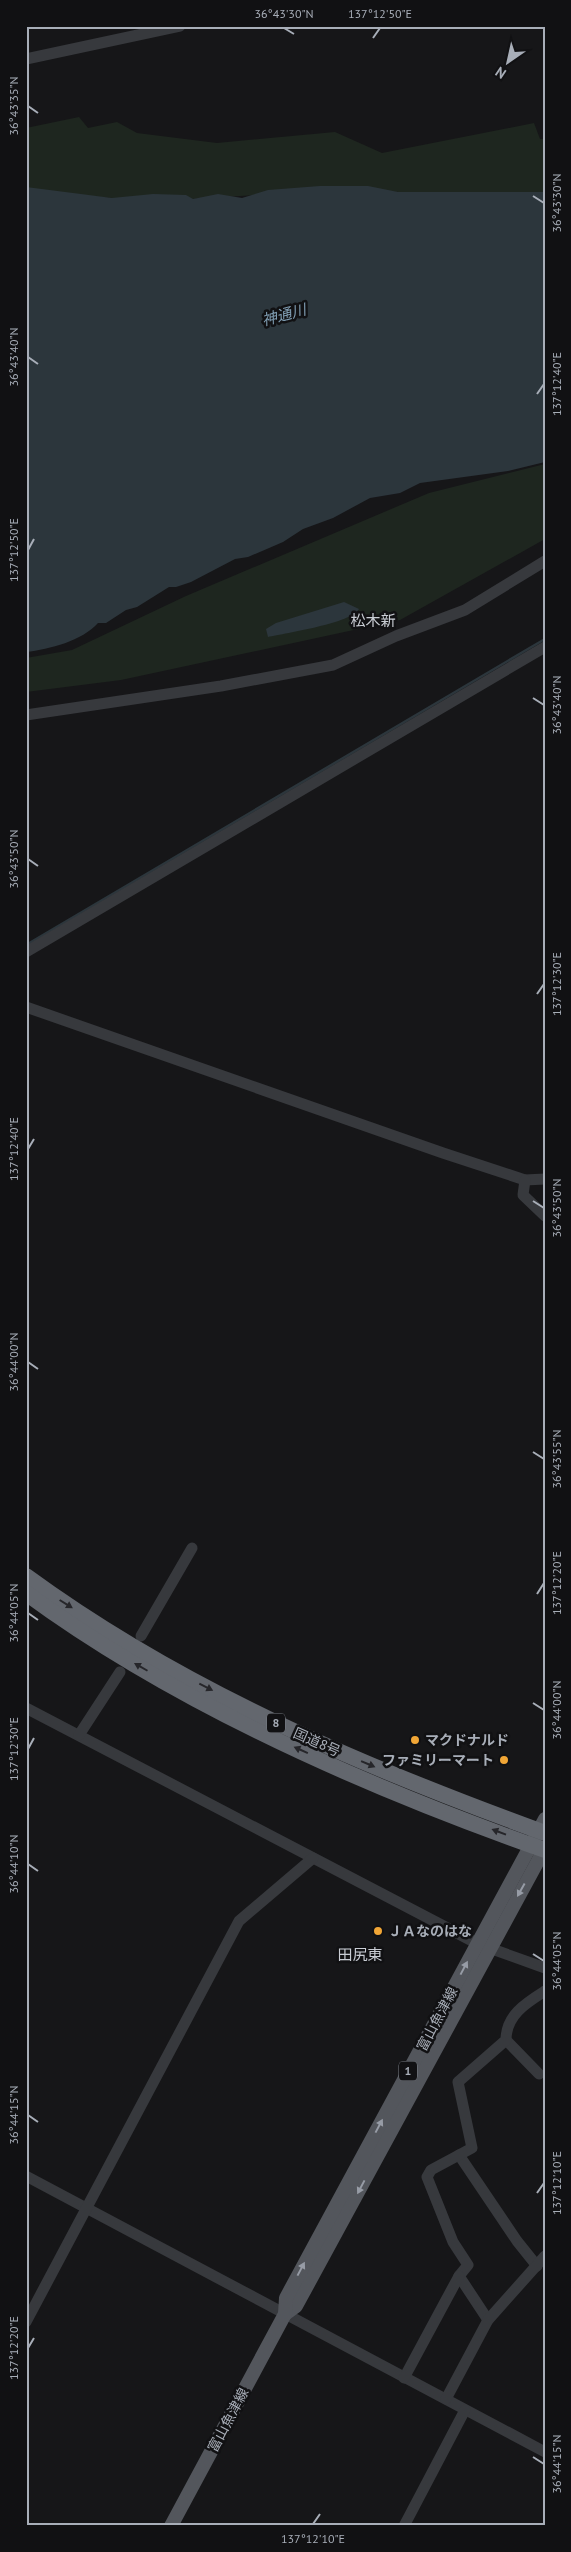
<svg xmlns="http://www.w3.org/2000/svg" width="571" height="2552" font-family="'PT Sans','Noto Sans JP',sans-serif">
	<rect width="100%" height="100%" fill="#161618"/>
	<g fill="#1e261f">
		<path d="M79 117 88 128 117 122 137 133 217 143 335 132 382 153 534 123 540 139H545V192H398L348 189 193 199 112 198 26 190V128Z"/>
		<path d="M545 464V539L400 620 121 680 26 692V658L72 650 186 596 429 493Z"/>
	</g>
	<g fill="#2c363c">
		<path d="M320 186H368L398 192H545V462L508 471 420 483 400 493 370 498 333 518 303 529 283 542 248 557 235 559 191 582 176 587H169L137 607 126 610 106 623H98C82 641 50 649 26 652V187L112 198 153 194 186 195 193 199 218 194 242 198 268 190Z"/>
		<path d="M344 602 359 609C352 623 286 633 268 637L266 629 276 623Z"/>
	</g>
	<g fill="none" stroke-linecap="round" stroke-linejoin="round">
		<path stroke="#2c363c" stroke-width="2.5" d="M26 945 545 639"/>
		<g stroke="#37393d" stroke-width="11">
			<path d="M26 59 180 26"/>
			<path d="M26 715 221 686 333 665 396 636 465 610 545 561"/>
			<path d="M26 952 545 647"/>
			<path d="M26 1007 443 1153 525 1180 545 1179"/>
			<path d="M525 1180 523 1195 545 1216"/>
			<path d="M141 1636 192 1548"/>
			<path d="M26 1708 478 1944 545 1968"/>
			<path d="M79 1735 120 1672"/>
			<path d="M506 2040 539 2074"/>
			<path d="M459 2155 517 2241 537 2266"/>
			<path d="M26 2176 545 2452"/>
			<path d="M488 2320 459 2276 468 2265 453 2242 427 2177 431 2170 472 2148 458 2082 506 2040C506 2015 526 2003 545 1991"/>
			<path d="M26 2322 239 1921 313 1858"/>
			<path d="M404 2378 459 2276"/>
			<path d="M446 2399 488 2320 545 2256"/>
			<path d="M404 2526 465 2410"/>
		</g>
		<g stroke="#53565c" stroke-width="14">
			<path d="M285 2314 296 2306 545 1848"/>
			<path d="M171 2526 285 2314 286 2298 545 1819"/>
		</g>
		<g stroke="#63676e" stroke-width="16">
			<path d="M26 1576C183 1691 364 1767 545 1833"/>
			<path d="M26 1593C177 1704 369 1788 545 1850"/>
		</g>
	</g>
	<defs><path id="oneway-solid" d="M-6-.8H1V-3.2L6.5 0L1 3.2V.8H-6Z" transform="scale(1.25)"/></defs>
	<g fill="#26262a">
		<use href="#oneway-solid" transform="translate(66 1604) rotate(32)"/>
		<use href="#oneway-solid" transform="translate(141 1667) rotate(-150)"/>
		<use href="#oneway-solid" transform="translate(206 1687) rotate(27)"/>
		<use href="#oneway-solid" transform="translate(301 1750) rotate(-156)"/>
		<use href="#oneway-solid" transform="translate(368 1764) rotate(23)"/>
		<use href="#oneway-solid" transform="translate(499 1832) rotate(-159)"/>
	</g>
	<g fill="#979ca6">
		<use href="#oneway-solid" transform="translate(521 1890) rotate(119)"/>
		<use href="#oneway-solid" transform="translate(464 1968) rotate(-62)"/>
		<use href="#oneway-solid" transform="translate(379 2126) rotate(-62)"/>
		<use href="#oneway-solid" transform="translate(361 2187) rotate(118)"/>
		<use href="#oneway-solid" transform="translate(301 2269) rotate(-62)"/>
	</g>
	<path fill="none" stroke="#a8aeb8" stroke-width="2" d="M284 28 294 34M373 38 380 28M28 106 38 113M533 196 544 203M28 357 38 364M537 394 544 384M28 550 34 539M533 698 544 705M28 859 38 866M537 994 544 984M28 1149 34 1139M533 1201 544 1208M28 1362 38 1369M533 1452 544 1459M537 1594 544 1583M28 1613 38 1620M533 1703 544 1710M28 1749 34 1738M28 1864 38 1871M533 1954 544 1961M28 2115 38 2122M537 2193 544 2183M28 2348 34 2338M533 2457 544 2464M313 2524 320 2514"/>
	<g fill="#f1a636" stroke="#111113" stroke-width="2">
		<circle cx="415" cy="1740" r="5"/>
		<circle cx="504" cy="1760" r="5"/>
		<circle cx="378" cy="1931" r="5"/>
	</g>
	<g text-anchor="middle" stroke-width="5" stroke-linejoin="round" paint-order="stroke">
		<g fill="#111113" stroke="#7b7f86" stroke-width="1">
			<rect x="267" y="1713.5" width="18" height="19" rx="4"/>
			<rect x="399" y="2061.5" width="18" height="19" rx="4"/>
		</g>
		<g font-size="12" font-weight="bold" fill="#a8aeb8">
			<text x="276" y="1727">8</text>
			<text x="408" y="2075">1</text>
		</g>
		<g font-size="14" font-weight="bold" fill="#a8aeb8" stroke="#111113" text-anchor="start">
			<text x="425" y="1745">マクドナルド</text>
			<text x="494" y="1765" text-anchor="end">ファミリーマート</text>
			<text x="388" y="1936">ＪＡなのはな</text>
		</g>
		<g font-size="14" fill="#a8aeb8" stroke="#111113">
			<text transform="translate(317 1742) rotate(24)" y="5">国道8号</text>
			<text transform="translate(437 2019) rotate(-62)" y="5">富山魚津線</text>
			<text transform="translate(228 2420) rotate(-62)" y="5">富山魚津線</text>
		</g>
		<g font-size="15" font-style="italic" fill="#809eb3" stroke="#111113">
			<text transform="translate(284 315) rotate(-15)" y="5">神通川</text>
		</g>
		<g font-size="15" fill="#c9cdd4" stroke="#111113">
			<text x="373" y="626">松木新</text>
			<text x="360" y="1960">田尻東</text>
		</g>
	</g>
	<rect width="571" height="2552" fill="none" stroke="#111113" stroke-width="55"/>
	<g transform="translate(508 62) rotate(214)" stroke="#111113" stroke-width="4" paint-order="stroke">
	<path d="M0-4L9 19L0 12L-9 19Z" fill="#a8aeb8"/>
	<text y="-8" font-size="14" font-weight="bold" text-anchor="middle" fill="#a8aeb8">N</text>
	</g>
	<rect x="28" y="28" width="516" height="2496" fill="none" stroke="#a8aeb8" stroke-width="2"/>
	<g font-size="12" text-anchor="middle" fill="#a8aeb8">
		<text x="284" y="18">36°43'30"N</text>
		<text x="380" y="18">137°12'50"E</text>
		<text transform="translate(14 106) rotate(-90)" y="4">36°43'35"N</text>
		<text transform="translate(557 203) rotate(-90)" y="4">36°43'30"N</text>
		<text transform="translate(14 357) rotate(-90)" y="4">36°43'40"N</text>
		<text transform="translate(557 384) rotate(-90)" y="4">137°12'40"E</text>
		<text transform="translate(14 550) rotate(-90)" y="4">137°12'50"E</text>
		<text transform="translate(557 705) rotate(-90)" y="4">36°43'40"N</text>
		<text transform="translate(14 859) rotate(-90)" y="4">36°43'50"N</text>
		<text transform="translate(557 984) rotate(-90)" y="4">137°12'30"E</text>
		<text transform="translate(14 1149) rotate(-90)" y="4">137°12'40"E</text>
		<text transform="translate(557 1208) rotate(-90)" y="4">36°43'50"N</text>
		<text transform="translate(14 1362) rotate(-90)" y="4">36°44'00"N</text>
		<text transform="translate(557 1459) rotate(-90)" y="4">36°43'55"N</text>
		<text transform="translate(557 1583) rotate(-90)" y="4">137°12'20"E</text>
		<text transform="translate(14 1613) rotate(-90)" y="4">36°44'05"N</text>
		<text transform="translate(557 1710) rotate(-90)" y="4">36°44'00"N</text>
		<text transform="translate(14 1749) rotate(-90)" y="4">137°12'30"E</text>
		<text transform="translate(14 1864) rotate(-90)" y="4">36°44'10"N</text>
		<text transform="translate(557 1961) rotate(-90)" y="4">36°44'05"N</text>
		<text transform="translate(14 2115) rotate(-90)" y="4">36°44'15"N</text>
		<text transform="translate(557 2183) rotate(-90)" y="4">137°12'10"E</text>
		<text transform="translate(14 2348) rotate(-90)" y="4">137°12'20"E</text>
		<text transform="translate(557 2464) rotate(-90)" y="4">36°44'15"N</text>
		<text x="313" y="2543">137°12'10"E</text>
	</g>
</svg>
